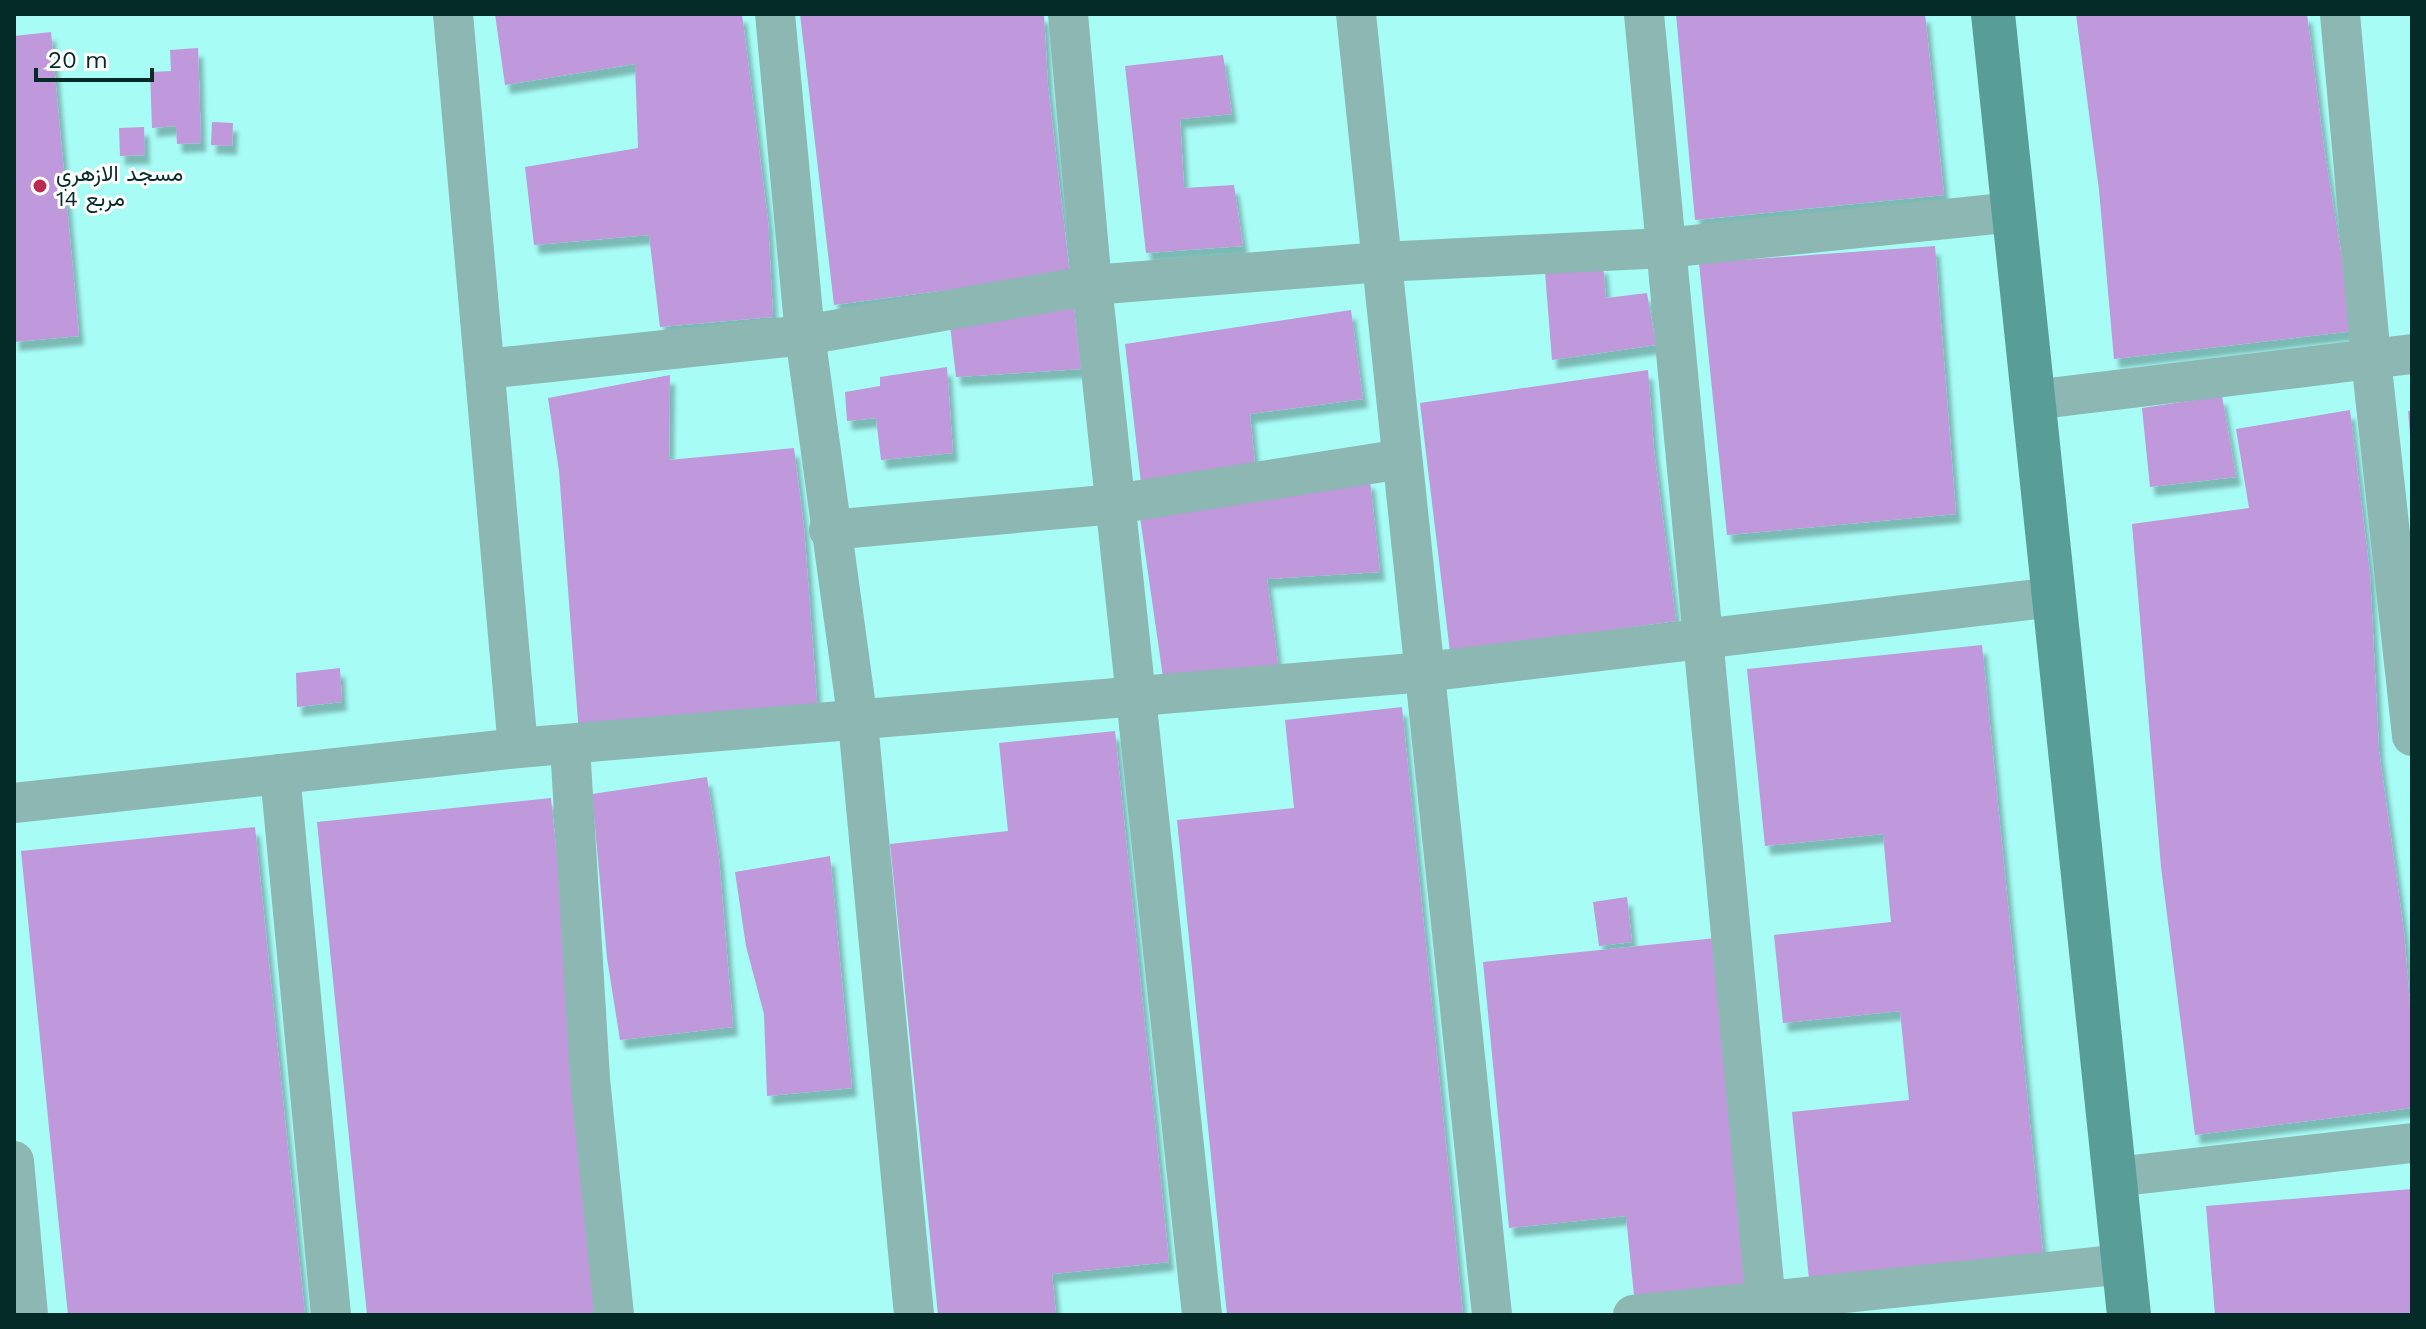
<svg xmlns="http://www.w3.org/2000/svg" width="2426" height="1329" font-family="'Work Sans',Vazirmatn,sans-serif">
	<defs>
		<filter id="shadow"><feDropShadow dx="5" dy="9" stdDeviation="2" flood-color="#0004"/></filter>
	</defs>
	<rect width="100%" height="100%" fill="#a8fcf6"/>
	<g fill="#bf99db" filter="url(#shadow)">
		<path d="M495 14H742L768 221 773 317 660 327 649 235 534 245 525 167 638 148 635 64 505 85Z"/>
		<path d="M800 14H1044L1048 86 1081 369 956 377 946 290 834 305Z"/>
		<path d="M1676 14H1925L1944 195 1695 220Z"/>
		<path d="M2076 14H2307L2325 155 2354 331 2114 359 2099 190Z"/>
		<path d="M51 32 79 336 14 342V36Z"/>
		<path d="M198 48 201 143 177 144 176 126 152 128 150 72 171 71 170 50Z"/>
		<path d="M1223 55 1232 114 1180 119 1184 188 1234 185 1243 246 1146 253 1125 66Z"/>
		<path d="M212 122 233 123 232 146 211 145Z"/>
		<path d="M144 127 145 155 120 156 119 128Z"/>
		<path d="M1935 246 1956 514 1727 535 1699 263Z"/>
		<path d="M1603 265 1606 298 1647 293 1656 345 1552 360 1545 272Z"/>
		<path d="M1351 310 1363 399 1250 414 1256 475 1142 492 1125 344Z"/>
		<path d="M947 367 953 453 881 460 876 418 847 421 845 392 880 386V377Z"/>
		<path d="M1648 370 1654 450 1676 621 1450 652 1420 403Z"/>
		<path d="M670 375 669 460 794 448 804 528 818 714 579 734 559 471 548 398Z"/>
		<path d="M2222 396 2236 477 2150 487 2142 408Z"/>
		<path d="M2350 410 2370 574 2379 751 2404 932 2412 1029V1108L2195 1135 2161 867 2132 524 2249 508 2236 429Z"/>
		<path d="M2408 411H2412V435H2410Z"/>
		<path d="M1370 480 1380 572 1267 579 1279 671 1164 684 1139 510Z"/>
		<path d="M1982 645 2044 1264 1810 1289 1792 1112 1909 1100 1900 1011 1783 1023 1774 935 1891 922 1883 834 1765 846 1747 669Z"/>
		<path d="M340 668 342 702 297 707 296 673Z"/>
		<path d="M1402 707 1463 1315H1227L1177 820 1294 808 1285 720Z"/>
		<path d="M1115 731 1169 1262 1052 1274 1056 1315H938L890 844 1008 831 999 743Z"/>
		<path d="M707 777 719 858 733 1027 620 1040 607 958 592 794Z"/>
		<path d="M551 798 603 1315H367L317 822Z"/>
		<path d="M255 827 305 1315H68L21 851Z"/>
		<path d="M830 856 852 1088 767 1096 764 1014 746 946 735 872Z"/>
		<path d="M1627 897 1632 942 1599 946 1593 902Z"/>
		<path d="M1716 938 1752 1293 1635 1305 1626 1216 1509 1228 1483 962Z"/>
		<path d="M2412 1189V1315H2215L2206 1206Z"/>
	</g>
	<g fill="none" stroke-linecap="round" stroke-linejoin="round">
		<g stroke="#8cb7b3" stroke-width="40">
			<path d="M453 14 518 748"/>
			<path d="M775 14 805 335 858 722 914 1315"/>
			<path d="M1068 14 1092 285 1202 1315"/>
			<path d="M1356 14 1492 1315"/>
			<path d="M1644 14 1767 1315"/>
			<path d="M2340 14 2371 359 2412 736"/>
			<path d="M486 369 805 335 1092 285 1382 262 1665 248 2014 212"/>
			<path d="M2033 400 2412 354"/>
			<path d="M829 530 1115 504 1402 459"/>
			<path d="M570 746 590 1079 614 1315"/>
			<path d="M280 774 331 1315"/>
			<path d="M14 803 518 748 1425 672 2054 597"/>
			<path d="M14 1161 28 1315"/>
			<path d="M2115 1177 2412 1143"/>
			<path d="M1633 1315 2124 1264"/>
		</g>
		<path stroke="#599d99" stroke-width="44" d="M1993 14 2129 1315"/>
	</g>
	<circle fill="#ba2a51" stroke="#fff" stroke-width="3" cx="40" cy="186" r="8"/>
	<g text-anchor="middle" stroke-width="6" stroke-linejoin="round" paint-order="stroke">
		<g font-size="22" fill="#052b29" stroke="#fff" text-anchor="start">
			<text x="56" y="181">مسجد الازهري<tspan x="56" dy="25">مربع 14</tspan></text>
		</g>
	</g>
	<rect width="2426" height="1329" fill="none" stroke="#052b29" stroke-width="32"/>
	<path d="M36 68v12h116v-12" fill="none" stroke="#052b29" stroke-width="4"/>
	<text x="48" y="68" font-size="24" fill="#052b29" stroke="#ffffff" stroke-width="6" paint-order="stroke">20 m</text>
</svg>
